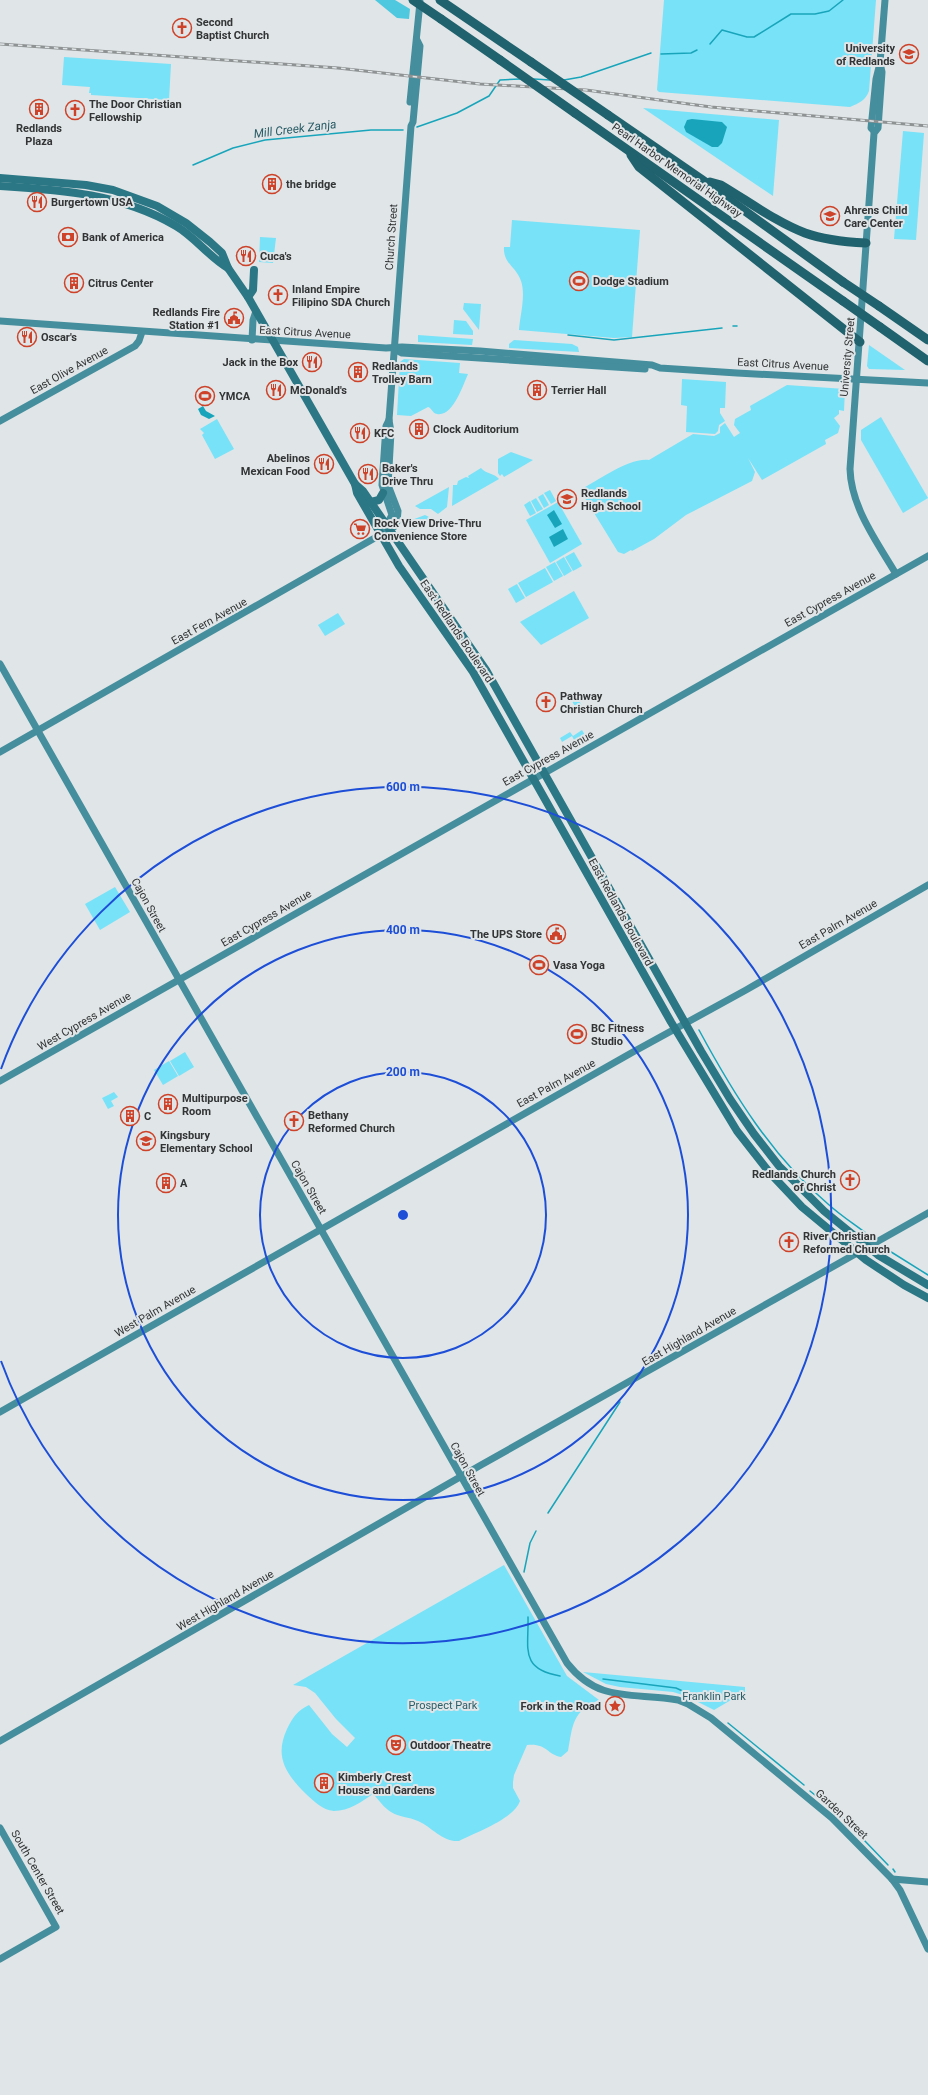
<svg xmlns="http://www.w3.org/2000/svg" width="928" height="2095" font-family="Roboto,sans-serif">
	<rect width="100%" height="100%" fill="#e0e5e7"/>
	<g fill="#78e2f8">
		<path d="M664 0H876L869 91C865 101 859 103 850 107L659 92 657 90Z"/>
		<path d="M64 57 171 64 169 100 91 95V93H89L90 87 62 85Z"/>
		<path d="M643 108 779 120 773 196Z"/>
		<path d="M903 131 924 133 916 240 894 239Z"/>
		<path d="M512 220 640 230 632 337 614 338 519 330C520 316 526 295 521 281 516 266 503 264 504 247H510Z"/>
		<path d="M260 237 276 238 273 263 259 262Z"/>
		<path d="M464 303 481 304 479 330 463 309Z"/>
		<path d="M454 320 466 321 473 331V335L453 334Z"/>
		<path d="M418 335 473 339 472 345 418 342Z"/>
		<path d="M514 340 572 344 578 347 579 352 509 348V344Z"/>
		<path d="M869 345 905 370 869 369 867 366Z"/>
		<path d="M404 359 460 363 459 373 468 374C463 385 453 417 437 414 432 413 432 408 428 407L411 416 397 415 400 362Z"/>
		<path d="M682 379 726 382 725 408H720V413L725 421 719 425 718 431 715 434 686 432 687 406 681 405Z"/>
		<path d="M787 385 845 389 844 411 839 410V414L834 418 840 426 838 433 825 440 826 444 762 480 748 458 755 472 752 481 686 515 654 539 632 551 631 550 624 554 618 552 580 490C597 481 630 457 649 460L693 434 714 436 720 433V427L725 423 734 437 740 433 734 425 735 419 751 410 750 406Z"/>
		<path d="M881 417 928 498 903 513 861 440V430Z"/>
		<path d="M217 419 234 449 215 459 202 435 204 433 200 429Z"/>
		<path d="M511 452 533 460 504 477 502 474 500 476 498 473V459Z"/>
		<path d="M481 468C486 474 494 473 499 479L452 506 453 485H457L458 481 466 477 469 478 468 476Z"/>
		<path d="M449 487 447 507 438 514 431 509H420L415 506Z"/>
		<path d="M550 490 556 501 551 504 544 493Z"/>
		<path d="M543 494 549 505 544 508 538 497Z"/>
		<path d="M536 498 543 509 537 512 531 501Z"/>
		<path d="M530 501 536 513 530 516 524 505Z"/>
		<path d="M558 502 582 544 550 563 526 520Z"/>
		<path d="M425 515 431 518 412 529 409 521Z"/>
		<path d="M574 552 582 566 573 571 565 557Z"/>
		<path d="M564 557 572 571 564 576 556 562Z"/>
		<path d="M555 562 563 576 554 581 546 567Z"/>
		<path d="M545 568 553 582 526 597 518 583 536 573 541 582 536 573Z"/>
		<path d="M517 584 525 598 516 603 508 589Z"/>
		<path d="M574 591 589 618 541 645 520 622Z"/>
		<path d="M338 613 345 624 325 636 318 625Z"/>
		<path d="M577 698 585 710 579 714 572 701Z"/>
		<path d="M582 730 586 737 575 742 572 736 562 742 560 738 570 732 573 736Z"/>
		<path d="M115 887 130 912 100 930 85 904Z"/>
		<path d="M185 1052 194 1067 179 1076 170 1061Z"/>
		<path d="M169 1061 178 1076 163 1085 154 1070Z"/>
		<path d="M114 1092 118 1097 111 1101 114 1106 108 1109 102 1098Z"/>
		<path d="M504 1565 567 1676 599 1700C572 1712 573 1724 568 1751L561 1757C546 1754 547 1743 527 1745L514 1775 513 1782V1788L520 1801C514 1819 475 1833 459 1841 442 1842 432 1827 418 1821 409 1817 399 1817 391 1812 384 1808 379 1800 373 1794 361 1802 349 1811 334 1811 322 1810 314 1801 306 1794 286 1774 274 1757 287 1729 293 1717 297 1711 309 1705L332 1734 347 1747 355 1738 336 1719 315 1693 306 1687 293 1685Z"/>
		<path d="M583 1672 745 1687V1697L731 1700 714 1710 686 1696 673 1692 620 1687 606 1684Z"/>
	</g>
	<path fill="#4dc8df" d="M375 0H395L410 9 409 19 397 18Z"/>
	<g fill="#18a5bb">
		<path d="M692 119 722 122 727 127 722 143 718 147H712L686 132 684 127 687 120Z"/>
		<path d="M203 406 206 411 215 416 209 419 201 415 198 409Z"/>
		<path d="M554 510 562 524 555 528 547 515Z"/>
		<path d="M563 529 568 539 554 547 549 537Z"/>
	</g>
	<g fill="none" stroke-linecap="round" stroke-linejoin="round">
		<g stroke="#18a5bb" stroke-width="1.5">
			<path d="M710 44 722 30 747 37H754L791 14H815L829 11 843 0"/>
			<path d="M661 54 691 53 697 50"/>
			<path d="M534 79 550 80"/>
			<path d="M564 80 581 77 651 53"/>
			<path d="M417 127 457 113 489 96 500 80 520 79"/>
			<path d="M193 165 233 148 265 140 371 130H403"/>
			<path d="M733 326H737"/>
			<path d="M568 335 614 340 722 328"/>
			<path d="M699 1030C733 1093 772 1157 828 1204 840 1215 854 1224 867 1234"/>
			<path d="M888 1250 928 1275"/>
			<path d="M548 1513 620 1402"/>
			<path d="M524 1572 530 1543 536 1531"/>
			<path d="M528 1617C529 1648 519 1669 560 1676"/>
			<path d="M603 1679 676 1688 689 1694"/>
			<path d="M728 1723 804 1785"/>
			<path d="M810 1791 836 1812"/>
			<path d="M840 1815 888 1865"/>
			<path d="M893 1869 895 1872"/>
		</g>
		<g stroke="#458e9d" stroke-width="7">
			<path d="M880 63 882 72 878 128 874 133 850 469C851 507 877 542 896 574"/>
			<path d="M410 102 420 2"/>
			<path d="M874 131 871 128 876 79 880 63 885 0"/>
			<path d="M0 321 386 348 402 347 480 351 652 365 660 368 737 373 928 383"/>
			<path d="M252 340 253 320 256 311"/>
			<path d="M394 349 402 353 645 369"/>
			<path d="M0 421 135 346 139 341 142 332"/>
			<path d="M384 530 392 515 382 485 386 426 389 420 411 126 413 122 420 46 417 40"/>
			<path d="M0 664 567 1663C599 1704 634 1692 678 1700L688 1704 711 1718 832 1818 892 1879 900 1890 928 1949"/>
			<path d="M0 752 394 527 397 522 398 511 388 485 391 432 389 420"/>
			<path d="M0 1081 928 556"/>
			<path d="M0 1412 633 1052 746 990 928 885"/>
			<path d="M0 1741 481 1465 928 1213"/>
			<path d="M0 1828 56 1927 0 1959"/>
			<path d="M892 1879 928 1882"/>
		</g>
		<g stroke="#2b7785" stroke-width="8">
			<path d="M0 178 86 185 113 190 157 206 186 223 210 242 222 253 228 268 248 297 355 484 363 491 383 520 486 670 701 1051 730 1099 754 1134 779 1166 824 1211 878 1255 928 1285"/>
			<path d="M0 186C62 190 122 194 176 226 195 237 209 257 228 268"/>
			<path d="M248 297 253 290 254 270"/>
			<path d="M355 484 357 493 399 566 473 672 671 1022 737 1131 769 1172 802 1207 866 1260 904 1285 928 1298"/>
			<path d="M371 502 379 500 383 493"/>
		</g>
		<g stroke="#20626e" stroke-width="9">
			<path d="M440 0 531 62"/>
			<path d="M441 19 500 60"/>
			<path d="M575 113 843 301"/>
			<path d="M608 115 701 179 843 282"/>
			<path d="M631 155 639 167 860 342"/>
			<path d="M710 182 721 185C748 201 776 222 805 233 824 240 846 242 866 243"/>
			<path d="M879 306 928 340"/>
			<path d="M880 327 928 361"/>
		</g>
		<defs>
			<path id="rail" d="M0 44 338 68 480 84 586 90 711 107 928 126"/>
		</defs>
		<use href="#rail" stroke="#8e9293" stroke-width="3"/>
		<use href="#rail" stroke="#e0e5e7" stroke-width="1.5" stroke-dasharray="4.5" stroke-linecap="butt"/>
		<g stroke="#20626e" stroke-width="9">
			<path d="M413 0 441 19"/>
			<path d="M500 60 575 113"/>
			<path d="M531 62 608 115"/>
			<path d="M843 282 879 306"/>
			<path d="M843 301 880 327"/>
		</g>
	</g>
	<g fill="none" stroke="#1d4ed8" stroke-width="2">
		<circle cx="403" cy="1215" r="143"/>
		<circle cx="403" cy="1215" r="285"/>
		<path d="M1 1069A428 428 0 1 1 1 1361"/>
	</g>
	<defs>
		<symbol id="church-ring" viewBox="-11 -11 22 22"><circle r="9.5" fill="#e0e5e7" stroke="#cd4229" stroke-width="1.5"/><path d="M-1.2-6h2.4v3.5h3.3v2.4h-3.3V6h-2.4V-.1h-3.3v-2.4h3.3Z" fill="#cd4229"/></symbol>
		<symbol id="university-ring" viewBox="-11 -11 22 22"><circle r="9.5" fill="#e0e5e7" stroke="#cd4229" stroke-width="1.5"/><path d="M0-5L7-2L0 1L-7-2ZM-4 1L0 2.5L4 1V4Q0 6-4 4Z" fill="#cd4229"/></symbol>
		<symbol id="building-ring" viewBox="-11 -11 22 22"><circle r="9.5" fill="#e0e5e7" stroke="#cd4229" stroke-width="1.5"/><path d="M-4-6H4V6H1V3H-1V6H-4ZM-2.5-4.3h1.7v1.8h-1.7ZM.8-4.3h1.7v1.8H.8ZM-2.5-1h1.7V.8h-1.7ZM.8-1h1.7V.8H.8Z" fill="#cd4229"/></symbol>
		<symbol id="restaurant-ring" viewBox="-11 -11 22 22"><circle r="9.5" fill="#e0e5e7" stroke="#cd4229" stroke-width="1.5"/><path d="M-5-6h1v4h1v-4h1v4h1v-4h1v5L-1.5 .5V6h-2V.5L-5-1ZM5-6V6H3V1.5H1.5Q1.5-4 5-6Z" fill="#cd4229"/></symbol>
		<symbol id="school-ring" viewBox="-11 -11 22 22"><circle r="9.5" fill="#e0e5e7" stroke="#cd4229" stroke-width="1.5"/><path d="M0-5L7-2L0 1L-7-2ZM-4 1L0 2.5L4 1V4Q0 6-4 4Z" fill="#cd4229"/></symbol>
		<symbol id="bank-ring" viewBox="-11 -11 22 22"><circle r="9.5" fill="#e0e5e7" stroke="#cd4229" stroke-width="1.5"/><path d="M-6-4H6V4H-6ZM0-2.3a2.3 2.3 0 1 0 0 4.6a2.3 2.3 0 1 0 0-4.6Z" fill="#cd4229"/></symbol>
		<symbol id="stadium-ring" viewBox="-11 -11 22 22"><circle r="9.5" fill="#e0e5e7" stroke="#cd4229" stroke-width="1.5"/><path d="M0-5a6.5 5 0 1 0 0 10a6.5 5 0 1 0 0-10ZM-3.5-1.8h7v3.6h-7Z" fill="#cd4229"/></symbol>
		<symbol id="civic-ring" viewBox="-11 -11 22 22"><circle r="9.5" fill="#e0e5e7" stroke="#cd4229" stroke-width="1.5"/><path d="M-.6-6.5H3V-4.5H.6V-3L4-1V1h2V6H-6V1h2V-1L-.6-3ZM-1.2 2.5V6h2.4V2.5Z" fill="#cd4229"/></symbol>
		<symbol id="supermarket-ring" viewBox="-11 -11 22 22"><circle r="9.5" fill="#e0e5e7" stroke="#cd4229" stroke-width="1.5"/><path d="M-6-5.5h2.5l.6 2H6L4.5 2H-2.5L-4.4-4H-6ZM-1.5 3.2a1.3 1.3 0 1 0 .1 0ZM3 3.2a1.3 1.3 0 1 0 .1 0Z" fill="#cd4229"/></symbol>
		<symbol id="sight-ring" viewBox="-11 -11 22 22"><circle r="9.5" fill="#e0e5e7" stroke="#cd4229" stroke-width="1.5"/><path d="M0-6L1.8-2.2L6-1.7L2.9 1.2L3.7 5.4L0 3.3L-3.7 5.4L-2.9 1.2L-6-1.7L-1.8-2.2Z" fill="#cd4229"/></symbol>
		<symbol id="theatre-ring" viewBox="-11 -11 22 22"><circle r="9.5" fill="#e0e5e7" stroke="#cd4229" stroke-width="1.5"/><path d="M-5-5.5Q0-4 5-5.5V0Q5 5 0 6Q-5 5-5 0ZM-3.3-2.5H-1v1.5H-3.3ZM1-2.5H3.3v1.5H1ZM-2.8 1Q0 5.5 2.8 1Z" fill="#cd4229"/></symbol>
	</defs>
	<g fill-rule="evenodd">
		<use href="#church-ring" x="171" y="17" width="22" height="22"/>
		<use href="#university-ring" x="898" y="43" width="22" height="22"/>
		<use href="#building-ring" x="28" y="98" width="22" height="22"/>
		<use href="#church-ring" x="64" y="99" width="22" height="22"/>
		<use href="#building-ring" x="261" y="173" width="22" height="22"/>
		<use href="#restaurant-ring" x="26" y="191" width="22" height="22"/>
		<use href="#school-ring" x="819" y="205" width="22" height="22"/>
		<use href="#bank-ring" x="57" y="226" width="22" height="22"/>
		<use href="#restaurant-ring" x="235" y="245" width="22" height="22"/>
		<use href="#stadium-ring" x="568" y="270" width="22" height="22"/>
		<use href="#building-ring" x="63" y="272" width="22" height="22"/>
		<use href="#church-ring" x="267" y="284" width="22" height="22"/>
		<use href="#civic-ring" x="223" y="307" width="22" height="22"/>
		<use href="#restaurant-ring" x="16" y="326" width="22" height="22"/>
		<use href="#restaurant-ring" x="301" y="351" width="22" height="22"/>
		<use href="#building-ring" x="347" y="361" width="22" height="22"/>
		<use href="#restaurant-ring" x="265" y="379" width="22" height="22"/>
		<use href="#building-ring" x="526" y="379" width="22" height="22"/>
		<use href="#stadium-ring" x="194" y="385" width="22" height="22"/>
		<use href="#building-ring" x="408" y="418" width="22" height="22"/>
		<use href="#restaurant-ring" x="349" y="422" width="22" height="22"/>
		<use href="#restaurant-ring" x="313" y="453" width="22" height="22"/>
		<use href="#restaurant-ring" x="357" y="463" width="22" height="22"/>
		<use href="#school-ring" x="556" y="488" width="22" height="22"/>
		<use href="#supermarket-ring" x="349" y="518" width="22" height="22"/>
		<use href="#church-ring" x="535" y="691" width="22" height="22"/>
		<use href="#civic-ring" x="545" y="923" width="22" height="22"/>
		<use href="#stadium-ring" x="528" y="954" width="22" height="22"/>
		<use href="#stadium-ring" x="566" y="1023" width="22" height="22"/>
		<use href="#building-ring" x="157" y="1093" width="22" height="22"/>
		<use href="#building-ring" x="119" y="1105" width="22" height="22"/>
		<use href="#church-ring" x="283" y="1110" width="22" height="22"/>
		<use href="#school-ring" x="135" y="1130" width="22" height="22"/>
		<use href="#church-ring" x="839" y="1169" width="22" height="22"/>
		<use href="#building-ring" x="155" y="1172" width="22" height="22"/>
		<use href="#church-ring" x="778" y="1231" width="22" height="22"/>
		<use href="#sight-ring" x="604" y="1695" width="22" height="22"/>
		<use href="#theatre-ring" x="385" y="1734" width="22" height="22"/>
		<use href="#building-ring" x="313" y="1772" width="22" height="22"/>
	</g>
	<g text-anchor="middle" stroke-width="4" stroke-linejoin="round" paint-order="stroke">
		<g font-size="11" font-weight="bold" fill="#323435" stroke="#e0e5e7" text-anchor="start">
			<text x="196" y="26">Second<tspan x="196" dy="13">Baptist Church</tspan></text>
			<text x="895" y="52" text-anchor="end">University<tspan x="895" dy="13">of Redlands</tspan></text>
			<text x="89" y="108">The Door Christian<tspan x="89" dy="13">Fellowship</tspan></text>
			<text x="39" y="132" text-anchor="middle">Redlands<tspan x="39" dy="13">Plaza</tspan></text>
			<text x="286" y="188">the bridge</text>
			<text x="51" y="206">Burgertown USA</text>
			<text x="844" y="214">Ahrens Child<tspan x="844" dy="13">Care Center</tspan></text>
			<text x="82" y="241">Bank of America</text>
			<text x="260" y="260">Cuca's</text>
			<text x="593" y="285">Dodge Stadium</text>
			<text x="88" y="287">Citrus Center</text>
			<text x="292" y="293">Inland Empire<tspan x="292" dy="13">Filipino SDA Church</tspan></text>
			<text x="220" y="316" text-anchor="end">Redlands Fire<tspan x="220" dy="13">Station #1</tspan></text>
			<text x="41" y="341">Oscar's</text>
			<text x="298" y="366" text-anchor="end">Jack in the Box</text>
			<text x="372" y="370">Redlands<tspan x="372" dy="13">Trolley Barn</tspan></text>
			<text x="290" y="394">McDonald's</text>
			<text x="551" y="394">Terrier Hall</text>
			<text x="219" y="400">YMCA</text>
			<text x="433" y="433">Clock Auditorium</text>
			<text x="374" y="437">KFC</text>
			<text x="310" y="462" text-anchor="end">Abelinos<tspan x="310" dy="13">Mexican Food</tspan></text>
			<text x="382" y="472">Baker's<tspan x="382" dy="13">Drive Thru</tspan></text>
			<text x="581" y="497">Redlands<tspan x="581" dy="13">High School</tspan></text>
			<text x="374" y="527">Rock View Drive-Thru<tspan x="374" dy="13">Convenience Store</tspan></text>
			<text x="560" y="700">Pathway<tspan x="560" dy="13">Christian Church</tspan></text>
			<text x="542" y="938" text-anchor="end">The UPS Store</text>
			<text x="553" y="969">Vasa Yoga</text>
			<text x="591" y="1032">BC Fitness<tspan x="591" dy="13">Studio</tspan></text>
			<text x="182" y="1102">Multipurpose<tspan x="182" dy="13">Room</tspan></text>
			<text x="308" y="1119">Bethany<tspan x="308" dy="13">Reformed Church</tspan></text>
			<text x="144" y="1120">C</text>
			<text x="160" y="1139">Kingsbury<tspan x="160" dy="13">Elementary School</tspan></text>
			<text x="836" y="1178" text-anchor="end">Redlands Church<tspan x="836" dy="13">of Christ</tspan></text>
			<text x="180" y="1187">A</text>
			<text x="803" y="1240">River Christian<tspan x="803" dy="13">Reformed Church</tspan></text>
			<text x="601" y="1710" text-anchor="end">Fork in the Road</text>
			<text x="410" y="1749">Outdoor Theatre</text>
			<text x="338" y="1781">Kimberly Crest<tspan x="338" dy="13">House and Gardens</tspan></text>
		</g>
		<g font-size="11" fill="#323435" stroke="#e0e5e7">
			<text transform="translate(677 170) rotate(35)" y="4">Pearl Harbor Memorial Highway</text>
			<text transform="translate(391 237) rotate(-86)" y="4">Church Street</text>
			<text transform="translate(305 332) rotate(3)" y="4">East Citrus Avenue</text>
			<text transform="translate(847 357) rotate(-85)" y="4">University Street</text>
			<text transform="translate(783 364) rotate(3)" y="4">East Citrus Avenue</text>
			<text transform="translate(69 370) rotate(-29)" y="4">East Olive Avenue</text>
			<text transform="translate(830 599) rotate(-29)" y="4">East Cypress Avenue</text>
			<text transform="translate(209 621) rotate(-29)" y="4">East Fern Avenue</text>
			<text transform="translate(457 631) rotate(56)" y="4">East Redlands Boulevard</text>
			<text transform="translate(548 758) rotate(-29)" y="4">East Cypress Avenue</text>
			<text transform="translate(149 905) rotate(61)" y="4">Cajon Street</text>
			<text transform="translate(621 912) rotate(61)" y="4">East Redlands Boulevard</text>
			<text transform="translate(266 918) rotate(-30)" y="4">East Cypress Avenue</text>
			<text transform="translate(838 924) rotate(-30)" y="4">East Palm Avenue</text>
			<text transform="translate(84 1021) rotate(-30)" y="4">West Cypress Avenue</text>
			<text transform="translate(556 1083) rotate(-29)" y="4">East Palm Avenue</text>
			<text transform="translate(309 1187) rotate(60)" y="4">Cajon Street</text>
			<text transform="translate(155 1311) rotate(-30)" y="4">West Palm Avenue</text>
			<text transform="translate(689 1336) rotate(-30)" y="4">East Highland Avenue</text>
			<text transform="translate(468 1469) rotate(61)" y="4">Cajon Street</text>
			<text transform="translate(225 1600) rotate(-30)" y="4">West Highland Avenue</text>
			<text transform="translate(842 1814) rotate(43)" y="4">Garden Street</text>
			<text transform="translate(38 1872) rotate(60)" y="4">South Center Street</text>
		</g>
		<g font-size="11" fill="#2b5e68" stroke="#e0e5e7">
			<text x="714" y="1700">Franklin Park</text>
			<text x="443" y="1709">Prospect Park</text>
		</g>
		<g font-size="12" font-style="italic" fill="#285b66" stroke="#e0e5e7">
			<text transform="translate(295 129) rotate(-7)" y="4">Mill Creek Zanja</text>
		</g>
	</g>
	<circle cx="403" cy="1215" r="6" fill="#1d4ed8" stroke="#e0e5e7" stroke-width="2"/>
	<g font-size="12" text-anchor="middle" font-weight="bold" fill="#1d4ed8" stroke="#e0e5e7" stroke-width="4" stroke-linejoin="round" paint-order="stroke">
		<text x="403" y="791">600 m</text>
		<text x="403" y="934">400 m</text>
		<text x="403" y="1076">200 m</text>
	</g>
</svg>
